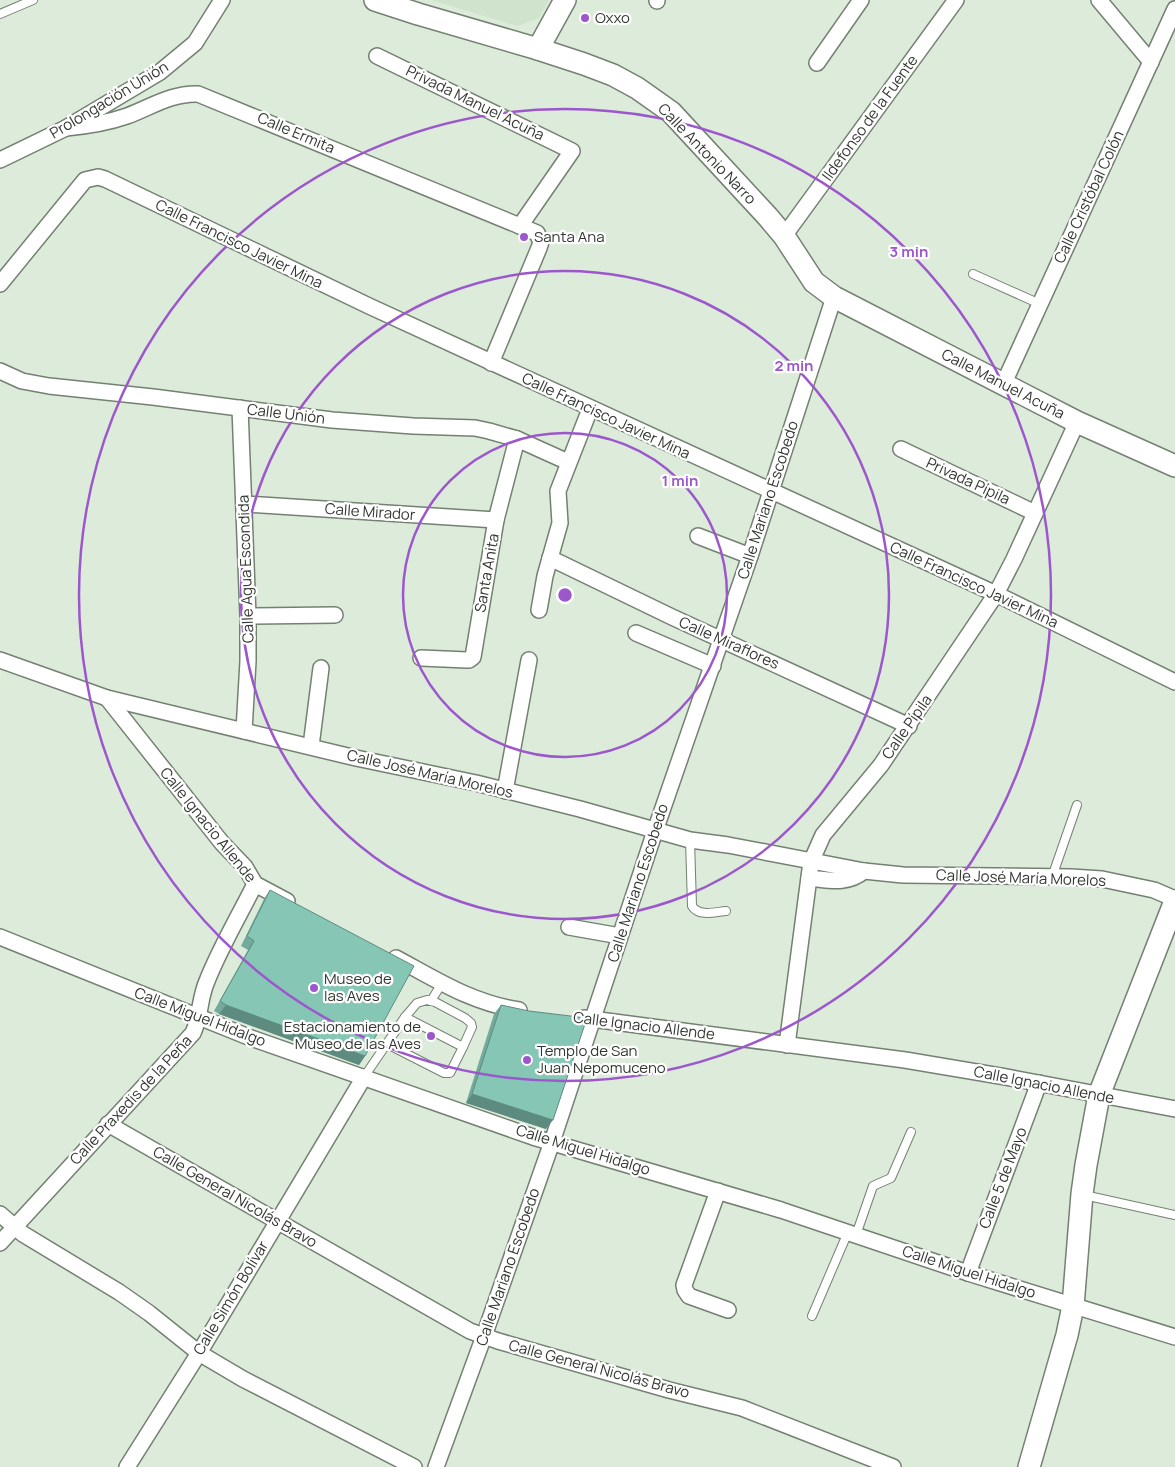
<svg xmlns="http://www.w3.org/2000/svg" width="1175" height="1467" font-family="Manrope,sans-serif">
	<rect width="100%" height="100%" fill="#ddebdb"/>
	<path fill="#d0e4cd" d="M431 0H549L539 18 517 26Z"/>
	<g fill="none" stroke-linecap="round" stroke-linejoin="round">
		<defs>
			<g id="lane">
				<path d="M0 14 33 0"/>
				<path d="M973 274 1040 304"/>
				<path d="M690 840 692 906C699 917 715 912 726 911"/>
				<path d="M1052 877 1077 805"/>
				<path d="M431 1001 442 983"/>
				<path d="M405 1017 463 1047"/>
				<path d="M364 1077 405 1017 417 1003 427 1000 435 1002 465 1018 471 1023 472 1027 463 1047 450 1073H444L387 1044"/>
				<path d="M1084 1195 1175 1215"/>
				<path d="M856 1235 873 1186 891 1178 911 1132"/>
				<path d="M812 1316 848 1232"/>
			</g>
			<g id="street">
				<path d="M1099 0 1151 62"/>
				<path d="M657 1V0"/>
				<path d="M377 56 572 151 520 226"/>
				<path d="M817 63 861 0"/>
				<path d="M66 128C88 126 107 123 127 116 151 107 172 93 198 94L537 233 541 242 539 248 491 363"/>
				<path d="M0 160 66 128 160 72 195 43 222 0"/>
				<path d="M784 236 956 0"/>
				<path d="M0 284 85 180 98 177 105 179 369 306 996 594 1175 682"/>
				<path d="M0 371 22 381 49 386 153 397 332 420 413 426 475 428 489 431 517 439 568 462"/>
				<path d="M1003 385 1175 9"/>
				<path d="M240 408 248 616V661L244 731"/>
				<path d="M901 449 1035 513"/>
				<path d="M245 504 496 520"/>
				<path d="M698 536 750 556"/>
				<path d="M550 558 672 617 909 726"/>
				<path d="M539 610 545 576 560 523 558 491 590 409"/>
				<path d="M248 616 335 615"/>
				<path d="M636 633 713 666"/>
				<path d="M421 658 467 660H469L473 657 496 520 517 439"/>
				<path d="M0 660 107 698 356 758 476 783 580 809 690 840 728 845 864 871 903 875 1071 877 1102 879 1154 890 1175 899"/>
				<path d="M107 698 222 843 245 867 255 884 287 901"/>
				<path d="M311 746 321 668"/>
				<path d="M505 791 529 660"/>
				<path d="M809 878C829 880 847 885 864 871"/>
				<path d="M569 927 620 936"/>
				<path d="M0 937 251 1038 533 1137 781 1210 968 1273 1175 1337"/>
				<path d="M396 958C437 980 472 1003 519 1010"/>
				<path d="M584 1018 905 1060 1006 1077 1175 1109"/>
				<path d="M787 1045 811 862 823 835 881 765 996 594 1014 559 1077 422"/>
				<path d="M108 1124 277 1221 470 1331 498 1341 669 1390 742 1408 893 1467"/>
				<path d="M718 1191 684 1285 685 1290 689 1296 728 1310"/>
				<path d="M0 1214 23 1234 119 1292 149 1313 199 1353 243 1379 414 1467"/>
				<path d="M0 1243 193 1033C201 1016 199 999 207 981 220 948 239 916 255 884"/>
				<path d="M968 1273 1039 1083"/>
				<path d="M127 1467 199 1353 364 1077"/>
				<path d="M436 1467 484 1336 552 1142 655 831 750 556 834 297"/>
			</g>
			<g id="secondary">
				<path d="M375 0 418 14 538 49 584 64 613 75 637 88 671 112 768 217 784 236 814 282 834 297 1077 422 1175 466"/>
				<path d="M538 49 565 0"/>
				<path d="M1029 1467 1067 1335 1073 1306 1082 1194 1086 1165 1099 1095 1175 901"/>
			</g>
		</defs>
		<use href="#lane" stroke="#748172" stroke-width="10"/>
		<use href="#street" stroke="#748172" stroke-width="18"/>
		<use href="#secondary" stroke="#748172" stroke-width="24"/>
		<use href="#lane" stroke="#fff" stroke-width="8"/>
		<use href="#street" stroke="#fff" stroke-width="15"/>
		<use href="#secondary" stroke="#fff" stroke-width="21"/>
	</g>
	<g fill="#73aa9c">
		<path d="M270 890 365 1056 359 1065 219 1014 214 1011 248 950 241 946 264 899Z"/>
		<path d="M501 1005 546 1129 466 1103 494 1014Z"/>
	</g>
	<g fill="#5e8b7f">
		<path d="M226 1005 365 1056 359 1065 219 1014Z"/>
		<path d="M472 1094 553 1120 546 1129 466 1103Z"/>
	</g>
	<g fill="#86c6b5" stroke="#5e8b7f">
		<path d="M270 890 414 966 365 1056 226 1005 220 1001 254 941 247 936Z"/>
		<path d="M501 1005 529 1011 587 1018 553 1120 472 1094Z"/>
	</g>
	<g fill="none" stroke="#9d57cc" stroke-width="2.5">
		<circle cx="565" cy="595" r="162"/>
		<circle cx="565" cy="595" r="324"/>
		<circle cx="565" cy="595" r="486"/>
	</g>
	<g fill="#9d57cc" stroke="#fff" stroke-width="2">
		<circle cx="585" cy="18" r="5"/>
		<circle cx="524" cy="237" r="5"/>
		<circle cx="314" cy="988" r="5"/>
		<circle cx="431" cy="1036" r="5"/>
		<circle cx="527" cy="1060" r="5"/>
	</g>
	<g text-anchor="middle" stroke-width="4.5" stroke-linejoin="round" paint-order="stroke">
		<g font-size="15" fill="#323831" stroke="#fff" text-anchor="start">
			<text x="595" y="23">Oxxo</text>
			<text x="534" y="242">Santa Ana</text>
			<text x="324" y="984">Museo de<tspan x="324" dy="17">las Aves</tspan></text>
			<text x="421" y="1032" text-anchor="end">Estacionamiento de<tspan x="421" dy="17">Museo de las Aves</tspan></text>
			<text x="537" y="1056">Templo de San<tspan x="537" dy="17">Juan Nepomuceno</tspan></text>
		</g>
		<g font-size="15" fill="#323831" stroke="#fff">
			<text transform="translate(109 100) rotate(-31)" y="5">Prolongación Unión</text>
			<text transform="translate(475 103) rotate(26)" y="5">Privada Manuel Acuña</text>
			<text transform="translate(870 118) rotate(-54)" y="5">Ildefonso de la Fuente</text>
			<text transform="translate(296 133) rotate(23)" y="5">Calle Ermita</text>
			<text transform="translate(707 154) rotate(46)" y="5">Calle Antonio Narro</text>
			<text transform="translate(1089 197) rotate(-65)" y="5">Calle Cristóbal Colón</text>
			<text transform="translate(239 244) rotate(26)" y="5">Calle Francisco Javier Mina</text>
			<text transform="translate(1003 384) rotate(27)" y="5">Calle Manuel Acuña</text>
			<text transform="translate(286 414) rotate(7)" y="5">Calle Unión</text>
			<text transform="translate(606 416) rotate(25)" y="5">Calle Francisco Javier Mina</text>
			<text transform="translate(968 481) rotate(25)" y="5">Privada Pípila</text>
			<text transform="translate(768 500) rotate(-72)" y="5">Calle Mariano Escobedo</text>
			<text transform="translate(370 512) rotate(4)" y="5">Calle Mirador</text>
			<text transform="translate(246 569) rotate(-92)" y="5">Calle Agua Escondida</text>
			<text transform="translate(487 573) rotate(-80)" y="5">Santa Anita</text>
			<text transform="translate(974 585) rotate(25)" y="5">Calle Francisco Javier Mina</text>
			<text transform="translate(729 643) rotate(24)" y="5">Calle Miraflores</text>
			<text transform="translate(907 727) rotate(-55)" y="5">Calle Pípila</text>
			<text transform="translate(430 774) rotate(13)" y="5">Calle José María Morelos</text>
			<text transform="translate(208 825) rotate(51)" y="5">Calle Ignacio Allende</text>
			<text transform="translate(1021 878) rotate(2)" y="5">Calle José María Morelos</text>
			<text transform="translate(638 883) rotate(-72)" y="5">Calle Mariano Escobedo</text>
			<text transform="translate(200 1017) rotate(21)" y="5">Calle Miguel Hidalgo</text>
			<text transform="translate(644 1026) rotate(7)" y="5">Calle Ignacio Allende</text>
			<text transform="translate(1044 1085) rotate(11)" y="5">Calle Ignacio Allende</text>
			<text transform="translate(131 1100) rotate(-47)" y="5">Calle Praxedis de la Peña</text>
			<text transform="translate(583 1150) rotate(17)" y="5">Calle Miguel Hidalgo</text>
			<text transform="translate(1003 1178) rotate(-69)" y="5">Calle 5 de Mayo</text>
			<text transform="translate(235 1197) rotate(30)" y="5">Calle General Nicolás Bravo</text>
			<text transform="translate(508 1267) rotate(-71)" y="5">Calle Mariano Escobedo</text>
			<text transform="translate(969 1272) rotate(18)" y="5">Calle Miguel Hidalgo</text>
			<text transform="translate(231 1298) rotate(-59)" y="5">Calle Simón Bolívar</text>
			<text transform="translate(599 1369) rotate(15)" y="5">Calle General Nicolás Bravo</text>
		</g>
	</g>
	<circle cx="565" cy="595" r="8" fill="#9d57cc" stroke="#fff" stroke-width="2.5"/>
	<g font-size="15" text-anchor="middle" font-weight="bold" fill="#9d57cc" stroke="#fff" stroke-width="4.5" stroke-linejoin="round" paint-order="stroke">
		<text x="909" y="257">3 min</text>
		<text x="794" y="371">2 min</text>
		<text x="680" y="486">1 min</text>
	</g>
</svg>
